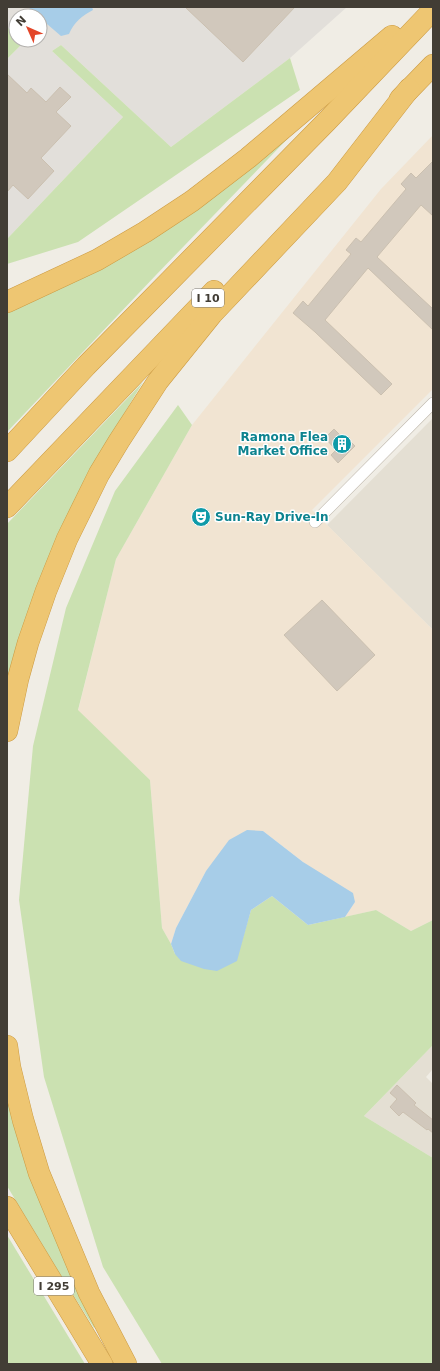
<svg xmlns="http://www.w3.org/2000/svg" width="440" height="1371" font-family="'DejaVu Sans',sans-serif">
  <rect width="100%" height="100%" fill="#f0ede5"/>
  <g fill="#e4dfd3">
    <polygon points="433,418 433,630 327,525"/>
    <polygon points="433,1045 433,1071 432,1070 426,1077 433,1084 433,1158 364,1116"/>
  </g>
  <polygon fill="#f1e4d2" points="433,135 433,389 312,510 433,630 433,920 411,931 376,910 345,917 355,902 263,831 206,871 176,928 171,944 162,928 150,780 78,711 116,559 192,425 381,189"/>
  <polygon fill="#e2dfda" points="7,7 347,7 290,58 171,147 61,45 52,51 123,117 7,239 7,59 24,42 22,40 40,40 40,16 16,16 16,35 7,27"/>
  <g fill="#cbe1b1">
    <polygon points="7,27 16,35 16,40 22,40 24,42 7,59"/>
    <polygon points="61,45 171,147 290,58 300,90 78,242 7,264 7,239 123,117 52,51"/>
    <polygon points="297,129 156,275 7,432 7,310"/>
    <polygon points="143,382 92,467 7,695 7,524"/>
    <polygon points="178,405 192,425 116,559 78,710 150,780 162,928 171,944 175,954 236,961 251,910 272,896 308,925 376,910 411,931 433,920 433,1045 364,1116 433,1158 433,1364 162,1364 103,1267 44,1077 19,900 33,746 66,608 115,491"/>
    <polygon points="7,1089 97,1325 94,1328 60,1274 7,1186"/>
    <polygon points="7,1235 85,1364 7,1364"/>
  </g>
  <g fill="#a7cde8">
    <path d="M 28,7 L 92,7 L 93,10 C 82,16 74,22 69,34 L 61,36 L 40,18 L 40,16 L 38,16 Z"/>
    <polygon points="247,830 263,831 303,862 353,893 355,902 345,917 308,925 272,896 251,910 237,961 217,971 204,969 181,961 175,954 171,944 176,928 206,871 229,840"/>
  </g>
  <g fill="#d1c8bc" stroke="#cbc0b0">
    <polygon points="185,7 295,7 243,62"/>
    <polygon points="7,74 27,93 31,88 46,102 60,87 71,97 56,112 71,126 41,158 54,171 28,199 13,185 7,192"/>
    <polygon points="433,161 433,216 421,205 377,257 433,309 433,330 368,268 325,320 392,384 381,395 315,332 293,313 303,301 308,306 351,254 346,250 356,238 361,242 406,189 401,184 411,173 416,178"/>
    <polygon points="334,429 346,441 348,439 355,446 338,463 331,455 336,450 325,438"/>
    <polygon points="322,600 375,655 337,691 284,635"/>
    <polygon points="397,1085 416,1103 414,1105 433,1120 433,1133 428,1129 427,1130 403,1112 399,1116 390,1107 397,1099 390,1093"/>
  </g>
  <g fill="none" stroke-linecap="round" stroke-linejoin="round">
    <defs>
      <polyline id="street" points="315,522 433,403"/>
      <g id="highway">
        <polyline points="400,99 433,65"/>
        <polyline points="7,302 97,260 145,232 192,201 248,158 392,36"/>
        <polyline points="7,451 86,366 327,121 433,10"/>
        <polyline points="7,507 214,291"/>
        <polyline points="7,731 18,679 28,643 46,591 67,539 99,474 119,441 158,381 212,314 337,182 409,89"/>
        <polyline points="7,1046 10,1067 23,1120 39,1173 89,1293 126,1364"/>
        <polyline points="7,1207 102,1364"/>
      </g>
    </defs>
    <use href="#street" stroke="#beb7ac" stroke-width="12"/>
    <use href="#highway" stroke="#cc9b43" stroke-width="22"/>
    <use href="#street" stroke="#fff" stroke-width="11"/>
    <use href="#highway" stroke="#eec672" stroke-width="21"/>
  </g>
  <defs>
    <symbol id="building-disc" viewBox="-11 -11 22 22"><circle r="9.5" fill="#0f9aa8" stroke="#fff"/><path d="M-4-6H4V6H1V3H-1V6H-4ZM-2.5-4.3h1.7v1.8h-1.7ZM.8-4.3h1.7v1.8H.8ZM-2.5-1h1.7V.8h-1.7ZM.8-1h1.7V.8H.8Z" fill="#fff"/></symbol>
    <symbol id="theatre-disc" viewBox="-11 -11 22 22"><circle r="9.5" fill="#0f9aa8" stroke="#fff"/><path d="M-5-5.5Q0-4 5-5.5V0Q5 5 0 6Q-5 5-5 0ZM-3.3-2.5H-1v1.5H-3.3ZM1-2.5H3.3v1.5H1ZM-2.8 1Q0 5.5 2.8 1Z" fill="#fff"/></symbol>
  </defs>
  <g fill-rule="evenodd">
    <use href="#building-disc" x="331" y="433" width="22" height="22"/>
    <use href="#theatre-disc" x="190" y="506" width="22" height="22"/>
  </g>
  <g text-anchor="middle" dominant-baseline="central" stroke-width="3" stroke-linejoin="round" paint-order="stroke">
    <g fill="#fff" stroke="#7b7772" stroke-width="1">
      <rect x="192" y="289" width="32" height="18" rx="3"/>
      <rect x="34" y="1277" width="40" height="18" rx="3"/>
    </g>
    <g font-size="11" font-weight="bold" fill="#423d35">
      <text x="208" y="298">I 10</text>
      <text x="54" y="1286">I 295</text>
    </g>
    <g font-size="12" font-weight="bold" fill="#0d838f" stroke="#fff" text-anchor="end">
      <text x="328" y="437">Ramona Flea<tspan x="328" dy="14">Market Office</tspan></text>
      <text x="215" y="517" text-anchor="start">Sun-Ray Drive-In</text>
    </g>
  </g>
  <rect width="440" height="1371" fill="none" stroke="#423d35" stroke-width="16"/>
  <g transform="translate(28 28) rotate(315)"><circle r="19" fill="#ffffff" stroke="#b3b1ae"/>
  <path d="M0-3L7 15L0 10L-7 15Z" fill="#e34629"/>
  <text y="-6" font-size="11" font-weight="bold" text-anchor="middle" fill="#423d35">N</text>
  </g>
</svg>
